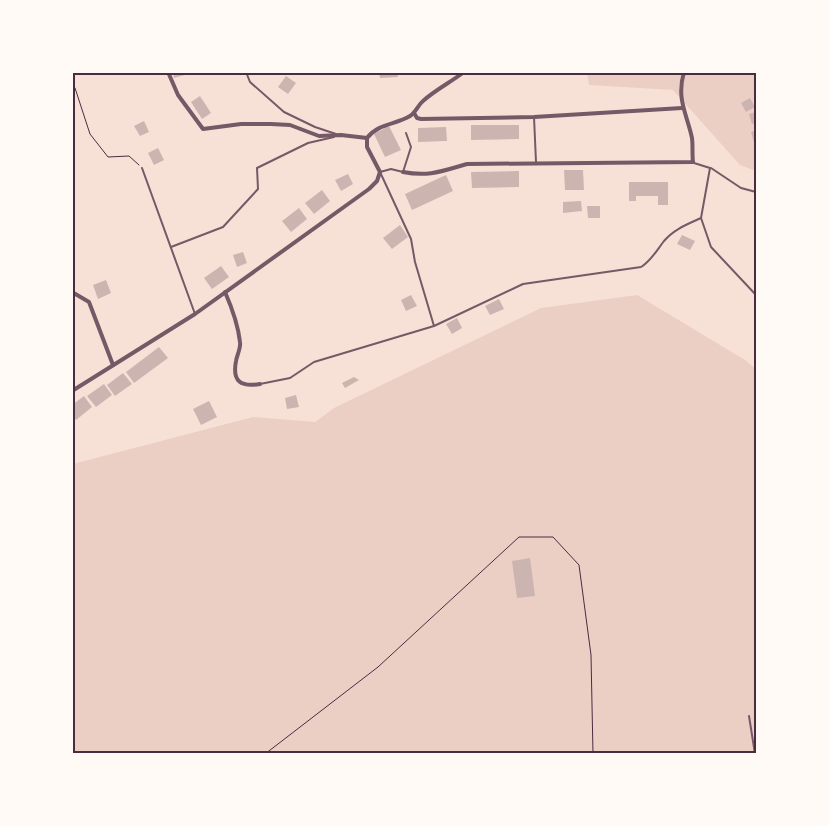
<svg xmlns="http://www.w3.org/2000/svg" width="829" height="826" font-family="Literata,serif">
  <rect width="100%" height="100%" fill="#f7e1d7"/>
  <g fill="#ebcfc5">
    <polygon points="587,73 756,73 756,171 740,165 673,90 589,85"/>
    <polygon points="637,295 745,360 756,369 756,753 73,754 73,464 253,417 315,422 334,408 541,308"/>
  </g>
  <g fill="#ccb4b1">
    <polygon points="173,72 187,72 188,74 174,78"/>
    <polygon points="379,72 397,72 398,77 380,78"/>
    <polygon points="286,76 296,83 288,94 278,87"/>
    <polygon points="200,96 211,113 202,119 191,102"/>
    <polygon points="750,98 755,107 746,112 741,103"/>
    <polygon points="756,112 756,123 752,124 749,114"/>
    <polygon points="144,121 149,132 140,136 134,126"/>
    <polygon points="471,125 519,125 519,139 471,140"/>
    <polygon points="389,126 401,150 385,157 374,134"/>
    <polygon points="446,127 447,141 418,142 418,128"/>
    <polygon points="756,130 756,146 755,146 751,132"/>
    <polygon points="158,148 164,160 154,165 148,153"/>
    <polygon points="564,170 583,170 584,190 565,190"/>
    <polygon points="519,171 519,187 472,188 471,172"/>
    <polygon points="348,174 353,184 341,191 335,180"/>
    <polygon points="446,175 453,191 412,210 405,194"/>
    <polygon points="629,182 668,182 668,205 658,205 658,196 636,196 636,201 629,201"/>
    <polygon points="322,190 330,201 314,214 305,203"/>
    <polygon points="581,201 582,211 563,213 563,202"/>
    <polygon points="587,206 600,206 600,218 588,218"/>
    <polygon points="299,208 307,219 291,232 282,221"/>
    <polygon points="400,225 408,237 392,249 383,238"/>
    <polygon points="682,235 695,241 690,250 677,244"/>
    <polygon points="243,252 247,263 237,267 233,255"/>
    <polygon points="221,266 229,277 212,289 204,278"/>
    <polygon points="106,280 111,293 98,299 93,285"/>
    <polygon points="411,295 417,306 406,311 401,300"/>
    <polygon points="499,299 504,309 490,315 485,306"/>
    <polygon points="457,318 462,328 452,334 446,324"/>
    <polygon points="159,347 168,358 134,383 126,372"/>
    <polygon points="123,373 132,384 115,396 107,385"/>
    <polygon points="354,377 359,380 345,388 342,383"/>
    <polygon points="104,384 112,395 96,407 87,396"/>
    <polygon points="296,395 299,407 287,409 285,398"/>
    <polygon points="84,396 92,407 76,420 72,416 72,405"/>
    <polygon points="209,401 217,417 201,425 193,409"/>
    <polygon points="530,558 535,596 517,598 512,561"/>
  </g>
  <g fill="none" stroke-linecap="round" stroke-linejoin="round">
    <g stroke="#4a2c40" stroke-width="1">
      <polyline points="75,88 90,134 108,157 129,156 139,165"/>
      <polyline points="265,754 378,667 519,537 553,537 579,565 591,655 593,754"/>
    </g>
    <g stroke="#755966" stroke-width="2">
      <polyline points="246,72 250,82 284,112 315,127 336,134"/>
      <polyline points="534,117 536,162"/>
      <polyline points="406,133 411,147 403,172 391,169 380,172 411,239 415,262 434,326"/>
      <polyline points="142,168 195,314"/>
      <polyline points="711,168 741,188 756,192"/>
      <polyline points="701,218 711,247 756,295"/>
      <polyline points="171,247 223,227 258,189 257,168 308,143 334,137"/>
      <path d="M 260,384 L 290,378 L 314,362 L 434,326 L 523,284 L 641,267 C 651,261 657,250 664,241 C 674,229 688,224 701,218 L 710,168 L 694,163"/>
      <polyline points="749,716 755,754"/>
    </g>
    <g stroke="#755966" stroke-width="4">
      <polyline points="168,72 178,95 203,129 241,124 271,124 290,125 319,136 341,135 367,138"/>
      <polyline points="414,113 417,118 421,119 534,117 682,108"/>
      <path d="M 403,172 C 429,177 442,171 467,164 L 693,162 C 692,154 693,146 692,138 C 687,114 676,99 684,72"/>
      <polyline points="72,292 89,302 113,365"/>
      <path d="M 225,292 C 232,308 238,324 240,342 C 241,348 237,355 236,361 C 232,382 241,387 260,384"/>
      <path d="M 72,391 L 195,314 L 369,189 L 377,181 L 380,172 L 367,147 L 367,138 C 379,123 395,125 410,116 C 416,112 418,105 423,101 C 435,90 451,82 464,72"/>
    </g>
  </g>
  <rect width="829" height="826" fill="none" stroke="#fffaf5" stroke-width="148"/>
  <rect x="74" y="74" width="681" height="678" fill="none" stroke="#4a2c40" stroke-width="2"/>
</svg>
